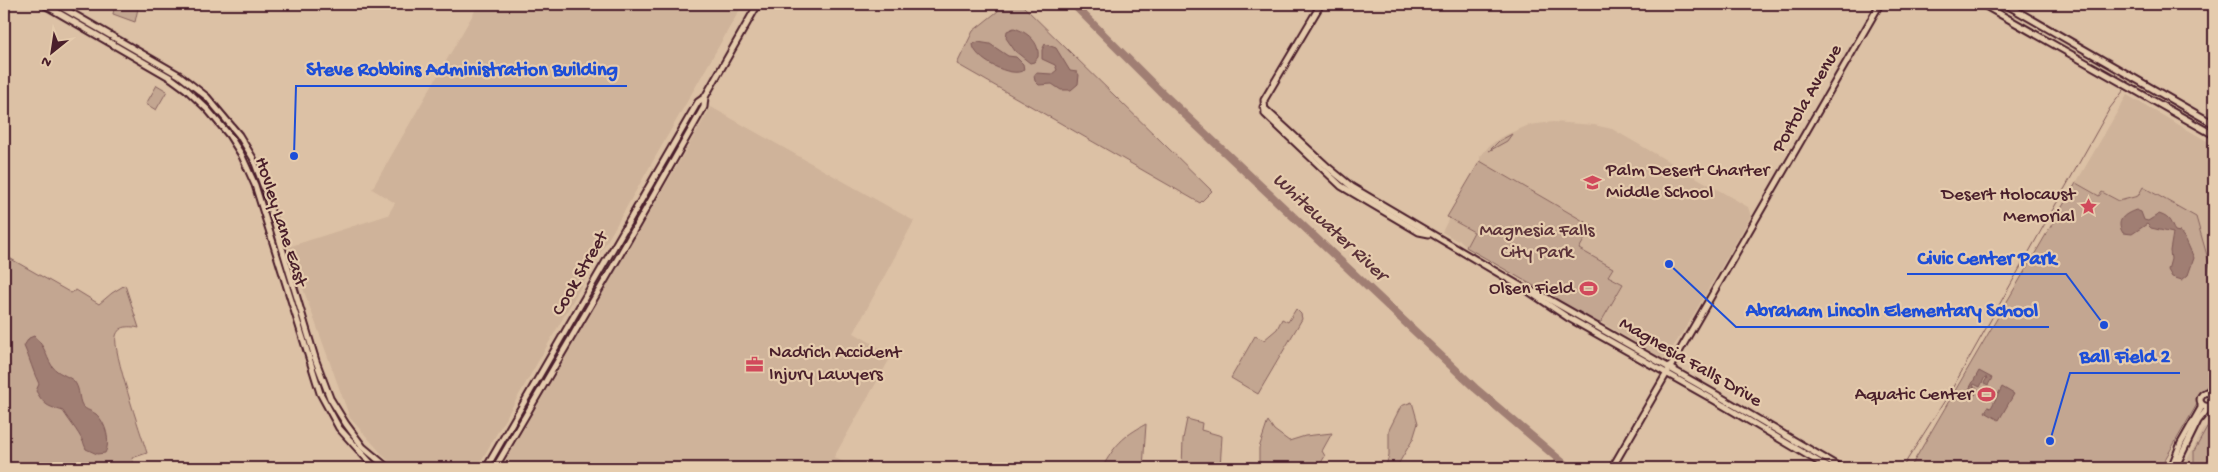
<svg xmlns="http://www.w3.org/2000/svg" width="2218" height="472" font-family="'Gochi Hand',sans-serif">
  <rect width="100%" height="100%" fill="#dcc1a5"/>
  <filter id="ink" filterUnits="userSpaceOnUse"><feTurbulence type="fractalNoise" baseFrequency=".02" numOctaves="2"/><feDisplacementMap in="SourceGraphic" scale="10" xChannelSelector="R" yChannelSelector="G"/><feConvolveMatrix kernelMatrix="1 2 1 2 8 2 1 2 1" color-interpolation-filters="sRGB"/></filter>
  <g filter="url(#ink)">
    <g fill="#cfb39a">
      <polygon points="479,4 743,4 477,468 397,468 390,463 350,418 288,247 388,215 395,203 372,189"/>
      <polygon points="2127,95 2214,145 2214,274 2143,187 2138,196 2119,201 2102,192 2099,196 2076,183"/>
      <polygon points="711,107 914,221 854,333 892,355 834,457 853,468 501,468"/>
      <polygon points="1553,122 1594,125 1612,129 1748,207 1751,216 1688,324 1667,356 1662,358 1601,322 1623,284 1608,276 1612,269 1579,249 1592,226 1480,161 1480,157 1489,146 1501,137 1529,125"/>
      <polygon points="1449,218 1474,232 1466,246 1459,239 1458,241 1442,232"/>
      <polygon points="2214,412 2214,468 2182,468"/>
    </g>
    <g fill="#c3a691" stroke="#86625e">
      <polygon points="115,4 139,4 135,22 113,14"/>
      <polygon points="1000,4 1021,4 1212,191 1200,203 957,64 973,31 998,11 996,7"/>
      <polygon points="157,85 167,91 156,110 146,104"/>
      <polygon points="1512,134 1507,141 1489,151 1499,141"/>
      <polygon points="1480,161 1592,226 1579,249 1613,268 1608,276 1623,284 1601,322 1598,323 1466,247 1474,232 1447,217"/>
      <polygon points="2076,183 2099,196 2102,192 2119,201 2138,196 2143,187 2196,217 2212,273 2214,274 2214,375 2160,468 1910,468"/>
      <path d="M 4,255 L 71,293 L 76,290 L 99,304 L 112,293 L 125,285 L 139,328 C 130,326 119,325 116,336 C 112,350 141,434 147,453 L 132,458 L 135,468 L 4,468 Z"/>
      <polygon points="1296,309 1301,314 1302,319 1258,394 1231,378 1255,336 1264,340 1277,329 1282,319 1288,322"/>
      <polygon points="1412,402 1418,423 1413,439 1396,468 1385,468 1389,456 1389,430 1401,406"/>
      <polygon points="1187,419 1202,423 1201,430 1222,436 1220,468 1182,468 1183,439"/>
      <polygon points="1268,421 1274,430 1289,441 1305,436 1332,433 1322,451 1325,456 1318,468 1259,468 1259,448"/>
      <polygon points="2211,421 2214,423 2214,468 2194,468 2194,451"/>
      <path d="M 1146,424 L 1143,468 L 1102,468 C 1115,445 1122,437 1146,424 Z"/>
    </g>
    <g fill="#a07e73" stroke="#7e5856">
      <path d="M 1014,28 C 1027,32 1040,42 1038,57 L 1034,62 L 1030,63 L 1015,51 L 1006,38 L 1007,31 Z"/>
      <path d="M 978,42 L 990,44 L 1008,56 L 1016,57 L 1023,64 L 1024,70 C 1012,79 973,59 973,44 Z"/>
      <polygon points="1045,44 1056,48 1070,71 1077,72 1079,75 1078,84 1071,90 1061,90 1052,84 1039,85 1035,81 1034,76 1036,73 1052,74 1057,70 1055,65 1042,59 1042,50"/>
      <path d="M 2136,210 L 2141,212 L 2144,220 L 2148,221 L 2159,214 C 2172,218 2170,224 2175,231 L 2180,232 L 2186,240 L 2194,258 L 2188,275 L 2182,280 L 2172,277 L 2168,270 L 2171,259 L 2170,251 L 2173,233 L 2151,228 L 2147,224 L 2132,234 L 2123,233 C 2115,221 2124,214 2136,210 Z"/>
      <path d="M 34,336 C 47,349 44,353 52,366 C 58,374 67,375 74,381 C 80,389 78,394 81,403 C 84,410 90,410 96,414 C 106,423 111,442 105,453 L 97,454 L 86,449 C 81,434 71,424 63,411 C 47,406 45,406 36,391 L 39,384 C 33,372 30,359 24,346 L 29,338 Z"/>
      <polygon points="1979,371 1992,378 1988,385 1984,383 1987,378 1985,377 1980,387 1974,384 1973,386 1978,389 1975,395 1968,391"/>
      <polygon points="2002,387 2014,394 1999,420 1985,412 1988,407 1991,408"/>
    </g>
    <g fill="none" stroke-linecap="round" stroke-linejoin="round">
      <polyline stroke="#7e5856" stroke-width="1" points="1902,468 1949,394 2110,108 2124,90"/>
      <polyline stroke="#a07e73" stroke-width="8" points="1073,4 1160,91 1475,388 1569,468"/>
      <defs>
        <g id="secondary">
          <polyline points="43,4 171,78 186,89 208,110 229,135 241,154 255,185 320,393 339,428 375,468"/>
          <polyline points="56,4 179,75 207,97 239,135 253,158 264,188 316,361 330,398 346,424 363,447 388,468"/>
          <polyline points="1321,4 1264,100 1265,114 1341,186 1419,232 1429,234"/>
          <polyline points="1982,4 2214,135"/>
          <polyline points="2005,4 2214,124"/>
          <polyline points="1263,107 1329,168 1352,187 1522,287 1567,317 1714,400 1829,468"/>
          <polyline points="1532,291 1545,297 1717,395 1841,468"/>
          <polyline points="2208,392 2214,384"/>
          <path d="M 2214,396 L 2206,392 C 2193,398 2204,413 2214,403"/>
          <polyline points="486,468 698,102 705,97"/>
          <polyline points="495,468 618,258 704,107 705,97 758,4"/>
          <polyline points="1612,468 1880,4"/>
          <polyline points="2171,468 2181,443 2201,408 2201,404"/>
          <polyline points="2175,468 2198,421 2209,407"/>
        </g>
      </defs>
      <use href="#secondary" stroke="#4a1f2b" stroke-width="9"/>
      <use href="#secondary" stroke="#e5cbad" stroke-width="5"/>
    </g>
  </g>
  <defs>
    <symbol id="school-bare" viewBox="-9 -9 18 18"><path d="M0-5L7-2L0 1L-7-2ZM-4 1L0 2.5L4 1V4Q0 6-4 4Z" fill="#d1495b" stroke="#e5cbad" stroke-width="2.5" paint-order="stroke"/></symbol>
    <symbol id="sight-bare" viewBox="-9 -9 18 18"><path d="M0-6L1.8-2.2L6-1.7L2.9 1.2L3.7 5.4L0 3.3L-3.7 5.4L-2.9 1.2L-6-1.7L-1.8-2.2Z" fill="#d1495b" stroke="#e5cbad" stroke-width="2.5" paint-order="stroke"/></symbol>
    <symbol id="stadium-bare" viewBox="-9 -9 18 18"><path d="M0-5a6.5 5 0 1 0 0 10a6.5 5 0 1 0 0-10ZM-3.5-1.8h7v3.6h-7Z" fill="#d1495b" stroke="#e5cbad" stroke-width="2.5" paint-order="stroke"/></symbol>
    <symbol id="office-bare" viewBox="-9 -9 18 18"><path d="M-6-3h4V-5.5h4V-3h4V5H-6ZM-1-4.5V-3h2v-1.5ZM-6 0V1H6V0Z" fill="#d1495b" stroke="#e5cbad" stroke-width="2.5" paint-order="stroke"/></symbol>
  </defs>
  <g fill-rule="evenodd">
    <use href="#school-bare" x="1580" y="170" width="25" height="25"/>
    <use href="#sight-bare" x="2076" y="194" width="25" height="25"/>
    <use href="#stadium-bare" x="1576" y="276" width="25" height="25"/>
    <use href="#office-bare" x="742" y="352" width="25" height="25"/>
    <use href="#stadium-bare" x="1974" y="382" width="25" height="25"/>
  </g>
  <g text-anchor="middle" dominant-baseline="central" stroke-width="4.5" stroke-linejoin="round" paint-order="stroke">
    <g font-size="19" fill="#4a1f2b" stroke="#e5cbad">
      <text transform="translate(1808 99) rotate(-60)">Portola Avenue</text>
      <text transform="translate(280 222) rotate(72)">Hovley Lane East</text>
      <text transform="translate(581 274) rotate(-60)">Cook Street</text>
      <text transform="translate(1690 363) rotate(30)">Magnesia Falls Drive</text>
    </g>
    <g font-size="19" fill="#4a1f2b" stroke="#e5cbad" text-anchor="end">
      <text x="1606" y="171" text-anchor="start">Palm Desert Charter<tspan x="1606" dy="22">Middle School</tspan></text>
      <text x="2075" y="195">Desert Holocaust<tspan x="2075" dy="22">Memorial</tspan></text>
      <text x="1574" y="289">Olsen Field</text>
      <text x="769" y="353" text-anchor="start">Nadrich Accident<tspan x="769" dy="22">Injury Lawyers</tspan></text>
      <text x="1973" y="395">Aquatic Center</text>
    </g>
    <g font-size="19" fill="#5c333a" stroke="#e5cbad">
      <text x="1537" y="231">Magnesia Falls<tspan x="1537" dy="22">City Park</tspan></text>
    </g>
    <g font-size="20" font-style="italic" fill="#5b3239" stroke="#e5cbad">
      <text transform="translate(1329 228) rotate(43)">Whitewater River</text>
    </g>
  </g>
  <path fill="none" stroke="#1d4ed8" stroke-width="2" d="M294 156L296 86H627M2104 325L2066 274H1907M1669 264L1736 327H2049M2050 441L2070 373H2180"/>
  <g fill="#1d4ed8" stroke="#e5cbad" stroke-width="2">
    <circle cx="294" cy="156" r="5"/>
    <circle cx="2104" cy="325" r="5"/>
    <circle cx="1669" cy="264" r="5"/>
    <circle cx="2050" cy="441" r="5"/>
  </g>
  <g font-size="20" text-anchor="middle" font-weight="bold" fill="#1d4ed8" stroke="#e5cbad" stroke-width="4.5" stroke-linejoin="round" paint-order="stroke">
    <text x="462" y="75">Steve Robbins Administration Building</text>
    <text x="1987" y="264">Civic Center Park</text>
    <text x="1892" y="316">Abraham Lincoln Elementary School</text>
    <text x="2125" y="362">Ball Field 2</text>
  </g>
  <rect width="2218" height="472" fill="none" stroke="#e5cbad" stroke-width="20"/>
  <rect x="10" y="10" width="2198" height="452" fill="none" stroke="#4a1f2b" stroke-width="2" filter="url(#ink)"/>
  <g transform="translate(52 52) rotate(210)" stroke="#e5cbad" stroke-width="4" paint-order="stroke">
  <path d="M0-4L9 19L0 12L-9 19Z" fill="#4a1f2b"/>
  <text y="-8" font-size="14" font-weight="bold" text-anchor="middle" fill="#4a1f2b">N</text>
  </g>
</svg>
